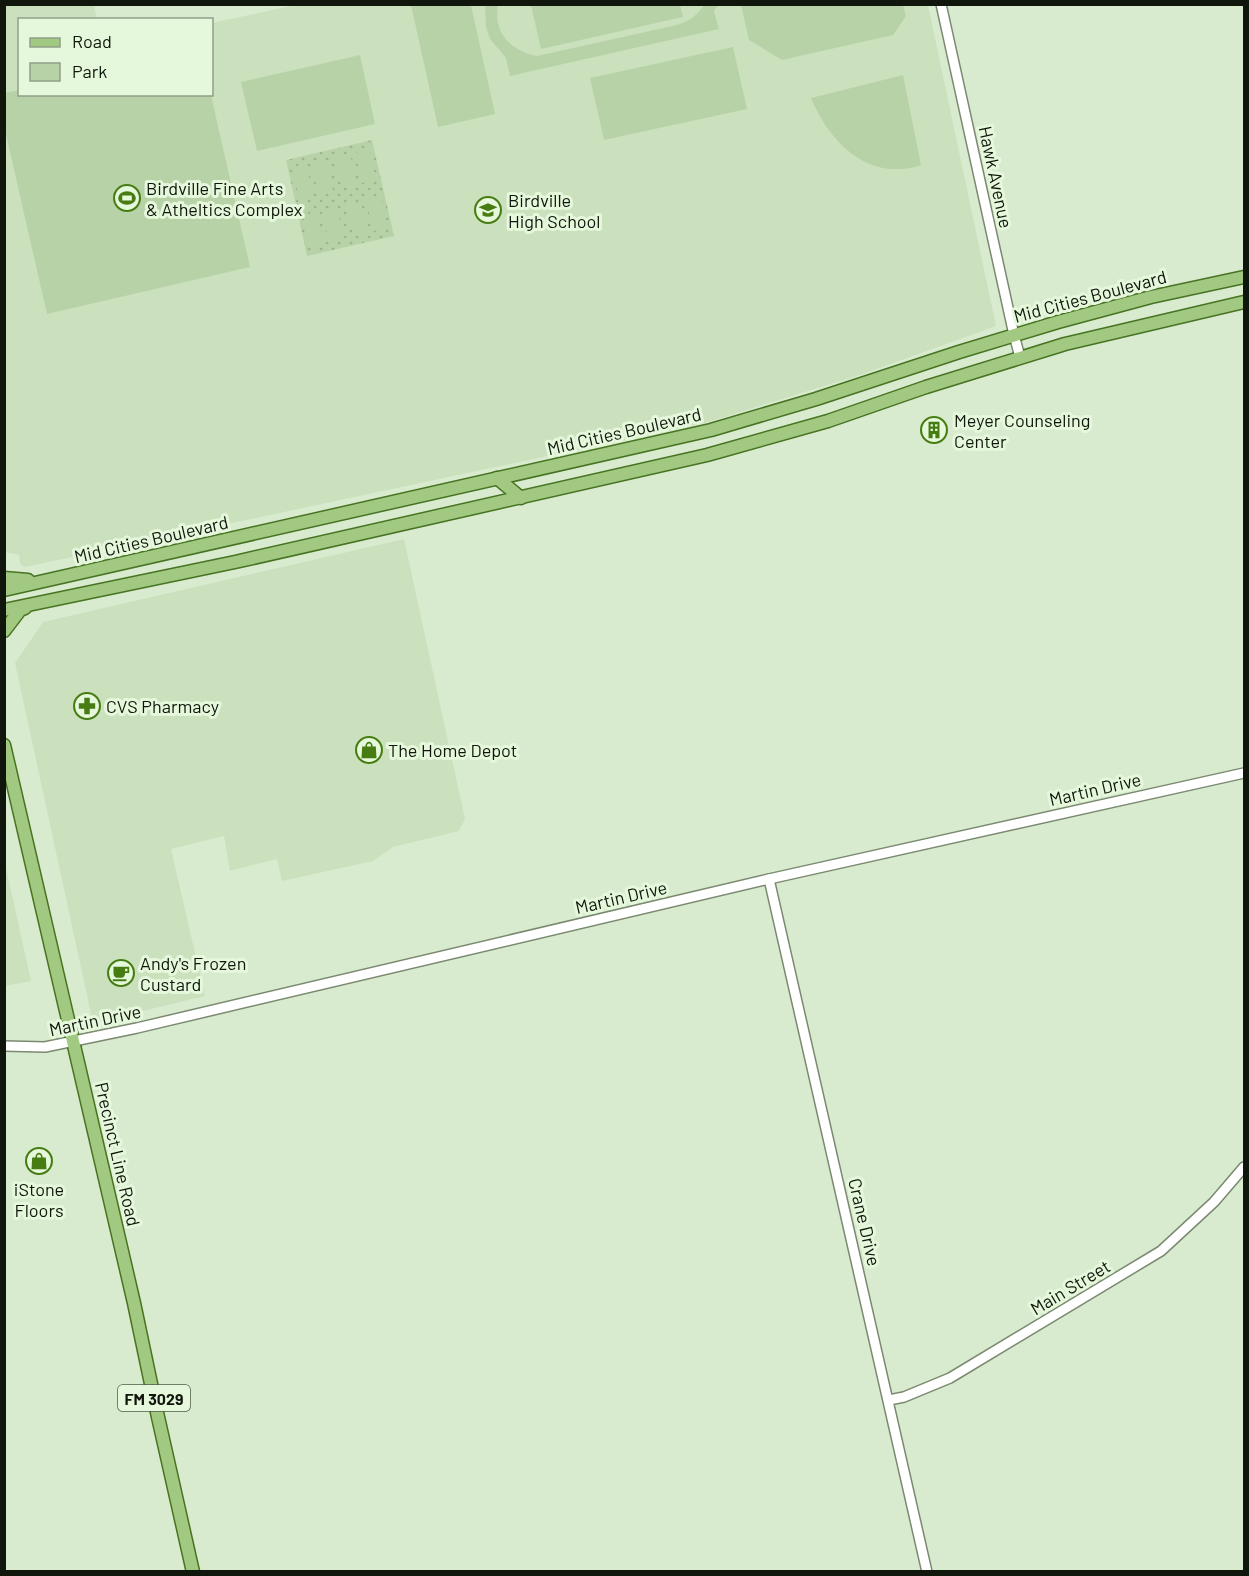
<svg xmlns="http://www.w3.org/2000/svg" width="1249" height="1576" font-family="Barlow,sans-serif">
  <defs>
    <pattern id="green-dots" width="8" height="8" patternUnits="userSpaceOnUse" patternTransform="scale(1.5)"><rect width="8" height="8" fill="#b8d2a8"/><path d="M2 2h.1M6 6h.1" fill="none" stroke="#9db48f" stroke-width="1.8" stroke-linecap="round"/></pattern>
  </defs>
  <rect width="100%" height="100%" fill="#d9ebcf"/>
  <g fill="#cbe1be">
    <polygon points="4,5 94,5 97,19 20,20 20,94 212,94 212,23 295,5 928,5 996,326 860,375 708,422 25,567 20,564 19,555 4,552"/>
    <polygon points="404,539 465,819 459,831 393,847 373,861 282,881 277,859 230,871 224,836 171,849 205,996 93,1023 15,663 43,622"/>
    <polygon points="4,859 31,981 5,986 4,986"/>
  </g>
  <polygon fill="url(#green-dots)" points="372,140 394,236 307,256 286,160"/>
  <g fill="#b8d2a8">
    <polygon points="411,5 471,5 495,114 438,127"/>
    <path d="M 485,5 L 498,5 C 493,32 510,51 537,56 L 677,25 C 689,21 697,16 704,5 L 718,5 L 714,11 L 719,29 L 510,76 L 506,58 L 490,39 L 486,27 Z"/>
    <polygon points="531,5 680,5 683,17 541,49"/>
    <polygon points="741,5 903,5 906,16 893,35 782,60 749,40"/>
    <polygon points="733,47 747,109 604,140 590,78"/>
    <polygon points="360,55 375,124 257,151 241,82"/>
    <path d="M 903,75 L 921,165 C 869,183 829,142 811,98 Z"/>
    <polygon points="19,90 20,94 211,95 250,267 47,314 5,130 5,93"/>
    <polygon points="369,149 376,180 362,183 355,153"/>
    <polygon points="350,154 357,185 342,188 335,157"/>
    <polygon points="326,160 333,190 318,193 311,163"/>
    <polygon points="306,164 313,195 299,198 292,167"/>
    <polygon points="381,197 388,228 373,231 366,201"/>
    <polygon points="361,202 368,233 353,236 347,205"/>
    <polygon points="337,208 343,238 329,242 322,211"/>
    <polygon points="317,212 324,243 310,246 303,215"/>
  </g>
  <g fill="none" stroke-linecap="round" stroke-linejoin="round">
    <defs>
      <g id="minor">
        <polyline points="941,4 1014,335 1020,357"/>
        <polyline points="769,879 927,1572"/>
        <polyline points="4,1046 45,1047 137,1028 769,879 1244,773"/>
        <polyline points="889,1400 904,1397 950,1378 1161,1251 1214,1202 1244,1167"/>
      </g>
      <g id="major">
        <polyline points="497,478 521,498"/>
        <polyline points="4,578 28,580"/>
        <polyline points="4,590 711,430 816,399 959,352 1058,322 1151,297 1244,277"/>
        <polyline points="4,610 235,562 707,455 828,421 926,387 1065,344 1244,302"/>
        <polyline points="4,631 20,610 25,608"/>
        <polyline points="4,745 134,1303 158,1417 193,1572"/>
      </g>
    </defs>
    <use href="#minor" stroke="#7a8970" stroke-width="12"/>
    <use href="#major" stroke="#477322" stroke-width="15"/>
    <use href="#minor" stroke="#fff" stroke-width="9"/>
    <use href="#major" stroke="#a2c982" stroke-width="12"/>
  </g>
  <defs>
    <symbol id="stadium-ring" viewBox="-11 -11 22 22"><circle r="9.5" fill="#e6f8dc" stroke="#467c11" stroke-width="1.5"/><path d="M0-5a6.5 5 0 1 0 0 10a6.5 5 0 1 0 0-10ZM-3.5-1.8h7v3.6h-7Z" fill="#467c11"/></symbol>
    <symbol id="school-ring" viewBox="-11 -11 22 22"><circle r="9.5" fill="#e6f8dc" stroke="#467c11" stroke-width="1.5"/><path d="M0-5L7-2L0 1L-7-2ZM-4 1L0 2.5L4 1V4Q0 6-4 4Z" fill="#467c11"/></symbol>
    <symbol id="building-ring" viewBox="-11 -11 22 22"><circle r="9.5" fill="#e6f8dc" stroke="#467c11" stroke-width="1.5"/><path d="M-4-6H4V6H1V3H-1V6H-4ZM-2.5-4.3h1.7v1.8h-1.7ZM.8-4.3h1.7v1.8H.8ZM-2.5-1h1.7V.8h-1.7ZM.8-1h1.7V.8H.8Z" fill="#467c11"/></symbol>
    <symbol id="pharmacy-ring" viewBox="-11 -11 22 22"><circle r="9.5" fill="#e6f8dc" stroke="#467c11" stroke-width="1.5"/><path d="M-2-6h4v4h4v4h-4v4h-4v-4h-4v-4h4Z" fill="#467c11"/></symbol>
    <symbol id="shop-ring" viewBox="-11 -11 22 22"><circle r="9.5" fill="#e6f8dc" stroke="#467c11" stroke-width="1.5"/><path d="M-5-2.5h2.3a2.7 3.5 0 0 1 5.4 0H5L5.5 6h-11ZM-1.5-2.5h3a1.5 2.3 0 0 0-3 0Z" fill="#467c11"/></symbol>
    <symbol id="cafe-ring" viewBox="-11 -11 22 22"><circle r="9.5" fill="#e6f8dc" stroke="#467c11" stroke-width="1.5"/><path d="M-5.5-4.5H6V0H3Q3 3.5 0 3.5H-2.5Q-5.5 3.5-5.5 0ZM3-3.2v2h1.7v-2ZM-6 4.5H4V6H-6Z" fill="#467c11"/></symbol>
  </defs>
  <g fill-rule="evenodd">
    <use href="#stadium-ring" x="112" y="183" width="30" height="30"/>
    <use href="#school-ring" x="473" y="195" width="30" height="30"/>
    <use href="#building-ring" x="919" y="415" width="30" height="30"/>
    <use href="#pharmacy-ring" x="72" y="691" width="30" height="30"/>
    <use href="#shop-ring" x="354" y="735" width="30" height="30"/>
    <use href="#cafe-ring" x="106" y="958" width="30" height="30"/>
    <use href="#shop-ring" x="24" y="1146" width="30" height="30"/>
  </g>
  <g text-anchor="middle" dominant-baseline="central" stroke-width="6" stroke-linejoin="round" paint-order="stroke">
    <rect fill="#e6f8dc" stroke="#505a4a" stroke-width="1.5" x="118" y="1385" width="72" height="26" rx="4.5"/>
    <g font-size="16" font-weight="bold" fill="#10160c">
      <text x="154" y="1398">FM 3029</text>
    </g>
    <g font-size="18" fill="#10160c" stroke="#e6f8dc">
      <text transform="translate(996 177) rotate(78)">Hawk Avenue</text>
      <text transform="translate(1090 296) rotate(-15)">Mid Cities Boulevard</text>
      <text transform="translate(624 431) rotate(-13)">Mid Cities Boulevard</text>
      <text transform="translate(151 539) rotate(-13)">Mid Cities Boulevard</text>
      <text transform="translate(1095 789) rotate(-13)">Martin Drive</text>
      <text transform="translate(621 897) rotate(-13)">Martin Drive</text>
      <text transform="translate(95 1020) rotate(-12)">Martin Drive</text>
      <text transform="translate(118 1154) rotate(77)">Precinct Line Road</text>
      <text transform="translate(865 1222) rotate(77)">Crane Drive</text>
      <text transform="translate(1070 1287) rotate(-31)">Main Street</text>
    </g>
    <g font-size="18" fill="#10160c" stroke="#e6f8dc" text-anchor="start">
      <text x="146" y="188">Birdville Fine Arts<tspan x="146" dy="21">&amp; Atheltics Complex</tspan></text>
      <text x="508" y="200">Birdville<tspan x="508" dy="21">High School</tspan></text>
      <text x="954" y="420">Meyer Counseling<tspan x="954" dy="21">Center</tspan></text>
      <text x="106" y="706">CVS Pharmacy</text>
      <text x="388" y="750">The Home Depot</text>
      <text x="140" y="963">Andy's Frozen<tspan x="140" dy="21">Custard</tspan></text>
      <text x="39" y="1189" text-anchor="middle">iStone<tspan x="39" dy="21">Floors</tspan></text>
    </g>
  </g>
  <rect width="1249" height="1576" fill="none" stroke="#10160c" stroke-width="12"/>
  <rect x="18" y="18" width="195" height="78" fill="#e6f8dc" stroke="#909e89" stroke-width="1.5"/>
  <rect x="30" y="38" width="30" height="9" fill="#a2c982" stroke="#909e89" stroke-width="1.5"/>
  <text x="72" y="48" font-size="18" fill="#10160c">Road</text>
  <rect x="30" y="63" width="30" height="18" fill="#b8d2a8" stroke="#909e89" stroke-width="1.5"/>
  <text x="72" y="78" font-size="18" fill="#10160c">Park</text>
</svg>
